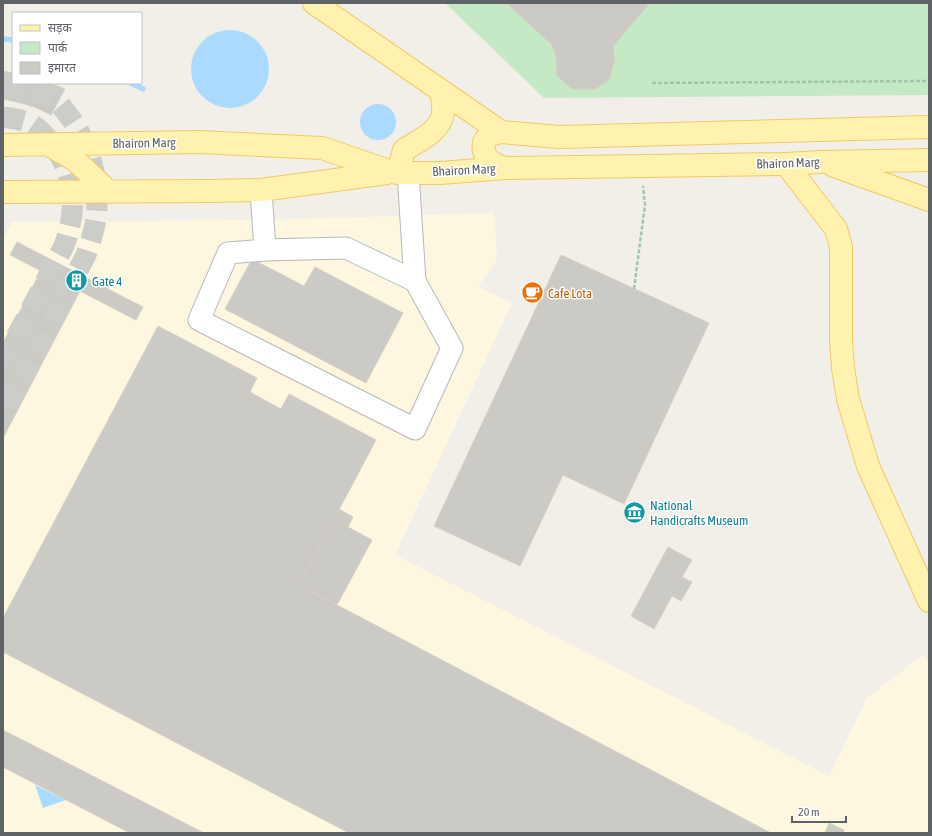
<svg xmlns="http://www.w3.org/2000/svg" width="932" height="836" font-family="'Asap Condensed','Noto Sans Devanagari',sans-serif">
  <rect width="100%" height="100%" fill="#f1efe8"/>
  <polygon fill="#fef7e0" points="494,213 497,259 478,287 512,303 395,555 829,776 867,698 923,655 929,663 929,833 3,833 3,240 12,222 263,220"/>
  <polygon fill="#c5e8c5" points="445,3 929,3 929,95 544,98"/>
  <g fill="#aadaff">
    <circle cx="230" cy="69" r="39"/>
    <circle cx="378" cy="122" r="18"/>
    <polygon points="35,785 66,800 43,808"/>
  </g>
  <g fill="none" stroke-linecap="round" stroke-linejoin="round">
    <g stroke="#aadaff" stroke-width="5.5">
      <polyline points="3,39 13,40"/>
      <polyline points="131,83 143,89"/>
    </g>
  </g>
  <g fill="#cccac5" stroke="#d6d1c6">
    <polygon points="506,3 650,3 613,46 615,59 609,80 595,89 572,89 557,76 556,57 552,45"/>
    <polygon points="3,71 13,73 13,83 49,83 65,89 51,115 37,108 21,103 3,99"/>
    <polygon points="17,242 143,307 136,320 10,255"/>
    <polygon points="561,255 709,323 624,504 563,475 520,566 434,526"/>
    <polygon points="252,259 304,286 315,267 403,313 366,383 225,309"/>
    <polygon points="41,271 80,291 3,438 3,343"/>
    <polygon points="158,326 257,378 250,392 281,409 289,394 376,440 299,585 771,833 349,833 3,652 3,618"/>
    <polygon points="339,509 353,517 348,527 372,540 337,605 299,585"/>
    <polygon points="668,547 692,560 682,577 692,582 681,601 672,596 654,629 631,616"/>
    <polygon points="3,730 204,833 130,833 3,767"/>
    <polygon points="829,823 844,830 843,833 825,833"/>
  </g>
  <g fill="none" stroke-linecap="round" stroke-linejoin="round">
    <g stroke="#ccccc8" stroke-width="21" stroke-dasharray="21 10" stroke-linecap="butt">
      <path d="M 3,87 C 17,88 29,91 42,95 C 46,96 51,97 54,99 C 60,103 67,114 72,120 C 92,149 100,184 96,219 C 94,231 90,243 86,255 L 3,415"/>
      <path d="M 3,117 C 10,118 24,120 30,123 C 37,127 44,134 49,140 C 71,165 78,201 68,233 C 67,238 65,243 63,248 L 3,362"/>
    </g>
    <defs>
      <g id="minor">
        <polyline points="261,190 265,250 346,248 415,281 408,173"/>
        <polyline points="265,250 228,253 199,320 415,429 452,348 415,281"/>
      </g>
      <g id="major">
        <polyline points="314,3 501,132 559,137 929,127"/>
        <path d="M 501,132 C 497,133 492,134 489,136 C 479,143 484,158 493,163 C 497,165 501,167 505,168"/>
        <polyline points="3,145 200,142 322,148 392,172 399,173 440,173 505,168 786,164 820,162 929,160"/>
        <polyline points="49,145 75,160 109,192"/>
        <polyline points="786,164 836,229 841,247 841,340 843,368 848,399 868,466 929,601"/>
        <polyline points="834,166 929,200"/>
        <path d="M 399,173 L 401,161 L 404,150 C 418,141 441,131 443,113 C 444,106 442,98 441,91"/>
        <polyline points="3,192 210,191 261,190 387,173"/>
      </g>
    </defs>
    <use href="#minor" stroke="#b5b8bc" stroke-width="23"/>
    <use href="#major" stroke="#f2c960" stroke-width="24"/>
    <g stroke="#9cc7a9" stroke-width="2.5" stroke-dasharray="4 2" stroke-linecap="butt">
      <polyline points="652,83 929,81"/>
      <polyline points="634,289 645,205 643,186"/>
    </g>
    <use href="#minor" stroke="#fff" stroke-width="21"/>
    <use href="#major" stroke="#fff2af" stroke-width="22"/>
  </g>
  <defs>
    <symbol id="building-disc" viewBox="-11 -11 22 22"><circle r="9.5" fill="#0f9aa8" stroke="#fff"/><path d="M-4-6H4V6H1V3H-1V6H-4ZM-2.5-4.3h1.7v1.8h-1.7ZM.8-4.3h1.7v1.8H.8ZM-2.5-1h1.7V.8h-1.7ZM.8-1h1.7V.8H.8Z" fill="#fff"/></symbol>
    <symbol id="cafe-disc" viewBox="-11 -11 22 22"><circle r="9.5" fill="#e8710a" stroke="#fff"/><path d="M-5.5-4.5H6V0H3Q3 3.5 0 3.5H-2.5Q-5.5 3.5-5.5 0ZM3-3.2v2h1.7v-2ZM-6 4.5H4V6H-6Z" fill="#fff"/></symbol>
    <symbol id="museum-disc" viewBox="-11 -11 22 22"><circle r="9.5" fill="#0f9aa8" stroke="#fff"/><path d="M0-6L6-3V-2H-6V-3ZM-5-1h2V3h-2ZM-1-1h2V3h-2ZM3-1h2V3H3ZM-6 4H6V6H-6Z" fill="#fff"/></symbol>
  </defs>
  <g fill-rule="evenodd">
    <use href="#building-disc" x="64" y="268" width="25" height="25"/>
    <use href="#cafe-disc" x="520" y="280" width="25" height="25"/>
    <use href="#museum-disc" x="622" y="500" width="25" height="25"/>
  </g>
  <g text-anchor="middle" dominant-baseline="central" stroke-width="3" stroke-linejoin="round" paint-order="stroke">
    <g font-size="13" fill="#5f6368" stroke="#fff">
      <text transform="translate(144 143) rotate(-1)">Bhairon Marg</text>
      <text transform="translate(788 163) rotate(-2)">Bhairon Marg</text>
      <text transform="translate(464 170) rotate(-3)">Bhairon Marg</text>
    </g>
    <g font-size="13" fill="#0d838f" stroke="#fff" text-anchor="start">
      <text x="92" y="281">Gate 4</text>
      <text x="650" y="505">National<tspan x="650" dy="15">Handicrafts Museum</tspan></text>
    </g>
    <g font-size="13" fill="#c56008" stroke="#fff" text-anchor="start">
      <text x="548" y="293">Cafe Lota</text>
    </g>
  </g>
  <rect width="932" height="836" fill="none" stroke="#5f6368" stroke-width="8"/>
  <rect x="12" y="12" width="130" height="72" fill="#ffffff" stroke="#bfc1c3"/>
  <rect x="20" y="25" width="20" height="6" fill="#fff2af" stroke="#bfc1c3"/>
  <text x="48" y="32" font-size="12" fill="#5f6368">सड़क</text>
  <rect x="20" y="42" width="20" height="12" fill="#c5e8c5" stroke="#bfc1c3"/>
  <text x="48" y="52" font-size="12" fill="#5f6368">पार्क</text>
  <rect x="20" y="62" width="20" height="12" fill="#cccac5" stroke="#bfc1c3"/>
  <text x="48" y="72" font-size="12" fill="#5f6368">इमारत</text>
  <path d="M792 816v6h54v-6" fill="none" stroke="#5f6368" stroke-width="2"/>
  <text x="798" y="816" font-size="12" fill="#5f6368" stroke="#ffffff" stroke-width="3" paint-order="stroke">20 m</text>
</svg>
